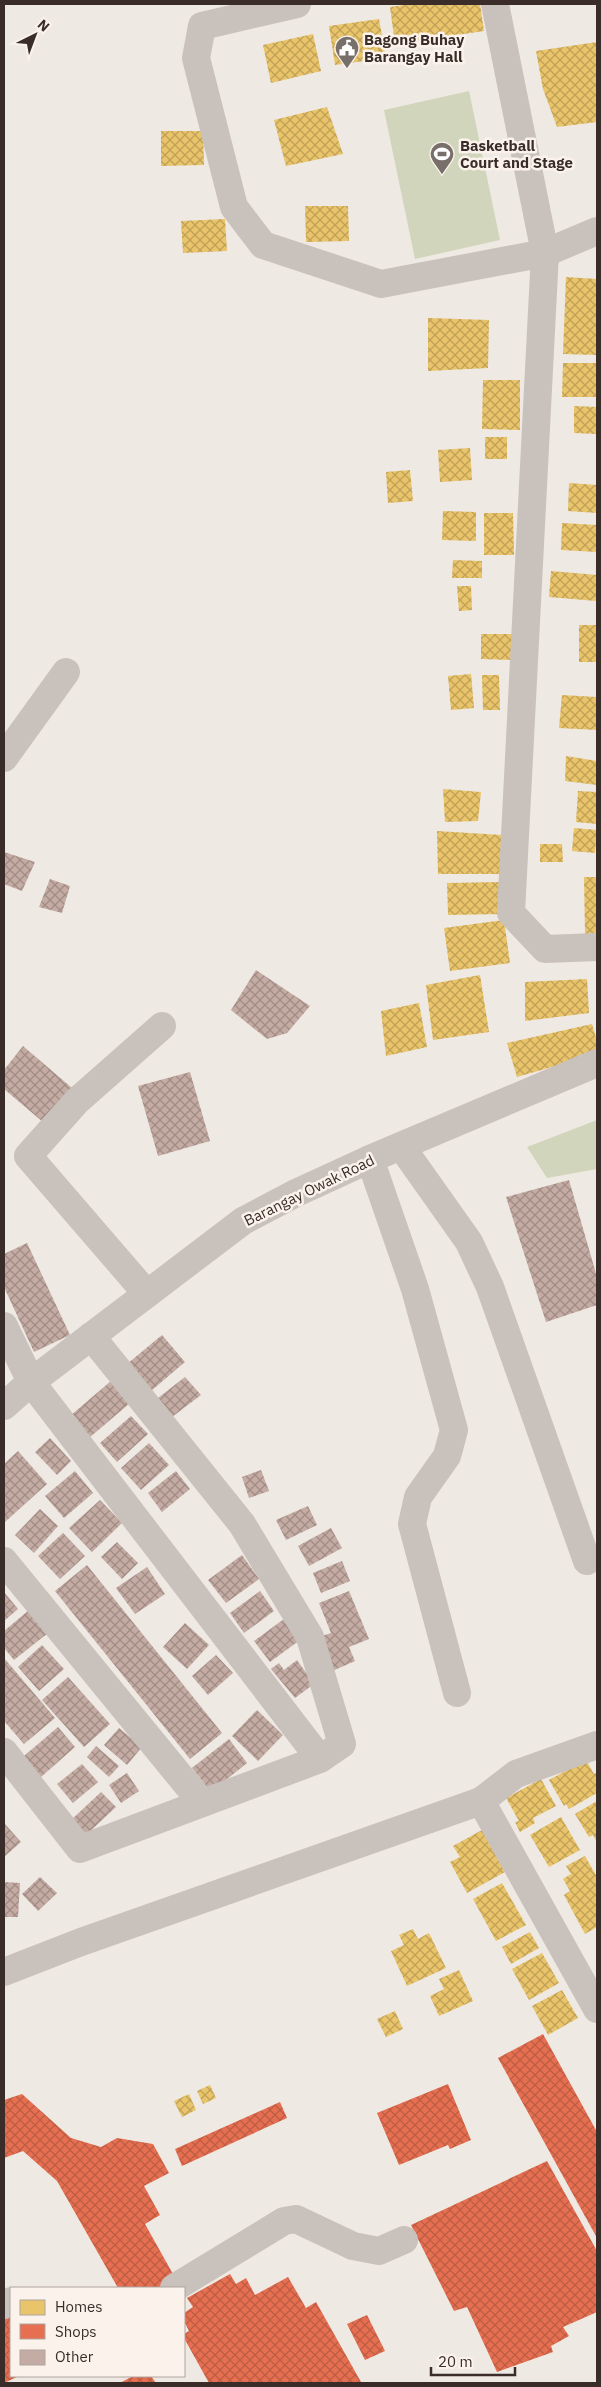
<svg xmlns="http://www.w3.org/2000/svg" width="601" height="2387" font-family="'IBM Plex Sans',sans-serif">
  <defs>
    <pattern id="homes-cross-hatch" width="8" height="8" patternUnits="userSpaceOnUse" patternTransform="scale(1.25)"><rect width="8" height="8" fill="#e9c46a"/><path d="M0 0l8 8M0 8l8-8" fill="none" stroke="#bea057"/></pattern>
    <pattern id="shops-cross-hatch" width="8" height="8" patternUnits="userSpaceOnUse" patternTransform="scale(1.25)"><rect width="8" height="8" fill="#e76f51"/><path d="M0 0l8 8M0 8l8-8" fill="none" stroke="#bc5c43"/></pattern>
    <pattern id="building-cross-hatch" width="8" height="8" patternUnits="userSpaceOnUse" patternTransform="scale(1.25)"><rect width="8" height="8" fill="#c4aba3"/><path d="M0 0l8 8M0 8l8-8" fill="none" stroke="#a08c85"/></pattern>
  </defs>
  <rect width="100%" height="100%" fill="#efe9e3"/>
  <g fill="#d1d5bc">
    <polygon points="469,91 500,240 415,259 384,110"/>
    <polygon points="597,1120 597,1169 547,1178 527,1147"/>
  </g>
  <g fill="url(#homes-cross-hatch)">
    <polygon points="412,4 480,4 484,31 395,44 390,7"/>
    <polygon points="379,19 386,58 335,65 329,26"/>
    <polygon points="313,34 321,71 271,83 263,45"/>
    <polygon points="597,42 597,122 557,127 543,89 536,51"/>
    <polygon points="327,107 343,154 286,166 274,120"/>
    <polygon points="161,131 203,131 204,165 161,166"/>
    <polygon points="305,206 348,206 349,241 306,242"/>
    <polygon points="225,219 227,251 183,253 181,221"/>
    <polygon points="566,277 597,279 597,355 563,354"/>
    <polygon points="428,318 489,320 488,368 428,371"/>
    <polygon points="563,363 597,363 597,397 562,397"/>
    <polygon points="483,380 520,380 520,430 482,429"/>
    <polygon points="574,406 597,407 597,434 574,433"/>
    <rect x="485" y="437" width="22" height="22"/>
    <polygon points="470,448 472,480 440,482 438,450"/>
    <polygon points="410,470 413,501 388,503 386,472"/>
    <polygon points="569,483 597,485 597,513 568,511"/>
    <polygon points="443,511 476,512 476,541 442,540"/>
    <polygon points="484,513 513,513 514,555 484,555"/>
    <polygon points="562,523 597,525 597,552 561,550"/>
    <polygon points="453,560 482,561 482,578 452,578"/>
    <polygon points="551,571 597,575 596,601 549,597"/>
    <polygon points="457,586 471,586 472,610 459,611"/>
    <rect x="579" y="625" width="18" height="37"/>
    <polygon points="481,634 512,634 512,660 481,659"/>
    <polygon points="471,674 474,708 451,710 448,676"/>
    <polygon points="482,675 499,675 500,710 483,710"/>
    <polygon points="562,695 597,697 597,730 559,728"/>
    <polygon points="566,756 597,761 597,785 565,781"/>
    <polygon points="443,789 481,792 478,821 445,822"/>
    <polygon points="578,791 597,792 597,824 576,822"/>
    <polygon points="574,828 597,830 595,853 572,851"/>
    <polygon points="437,831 502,835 502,874 438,874"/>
    <polygon points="540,844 562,844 563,862 540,862"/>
    <polygon points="584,877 597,877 597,933 585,934"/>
    <polygon points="501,882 502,914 448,915 447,883"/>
    <polygon points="504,920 510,963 450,971 444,928"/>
    <polygon points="480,975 489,1032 433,1040 426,985"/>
    <polygon points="587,979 589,1013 525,1021 525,982"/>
    <polygon points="419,1003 427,1047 386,1056 381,1011"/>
    <polygon points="592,1024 597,1041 597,1054 517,1077 507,1043"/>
    <polygon points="586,1760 594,1774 597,1772 597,1793 569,1809 566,1804 564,1806 549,1780"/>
    <polygon points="541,1779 556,1806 533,1818 535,1823 520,1832 515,1822 519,1821 506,1798"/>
    <polygon points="597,1801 597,1843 593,1835 589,1837 575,1814"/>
    <polygon points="561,1817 580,1850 549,1867 530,1835"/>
    <polygon points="482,1830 505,1872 467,1893 450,1862 460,1857 453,1846"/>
    <polygon points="585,1856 597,1877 597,1927 585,1934 564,1895 570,1891 563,1879 571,1874 566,1866"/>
    <polygon points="502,1883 526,1925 496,1941 473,1899"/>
    <polygon points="413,1929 418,1939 429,1933 446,1968 407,1986 391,1951 404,1945 399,1935"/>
    <polygon points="530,1932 539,1948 511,1964 502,1947"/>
    <polygon points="542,1953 559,1983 529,2000 512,1969"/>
    <polygon points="459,1970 473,2001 439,2016 430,1996 444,1989 439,1979"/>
    <polygon points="562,1990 578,2018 548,2035 532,2006"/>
    <polygon points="395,2011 403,2029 386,2037 377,2019"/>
    <polygon points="210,2085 216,2098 203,2104 197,2091"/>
    <polygon points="189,2094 196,2110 182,2117 174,2101"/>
  </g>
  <g fill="url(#shops-cross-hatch)">
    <polygon points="543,2034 597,2132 597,2238 498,2058"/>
    <polygon points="448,2084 471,2140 450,2149 448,2145 399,2165 377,2113"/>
    <polygon points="22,2094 71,2138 101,2147 117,2138 153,2144 169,2173 144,2186 160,2215 145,2224 178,2283 168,2288 118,2288 57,2181 23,2151 4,2158 4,2100"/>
    <polygon points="280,2102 287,2118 182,2166 175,2149"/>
    <polygon points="547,2161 597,2251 597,2312 563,2327 569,2336 551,2346 553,2352 497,2372 467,2307 454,2311 411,2225"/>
    <polygon points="230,2274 236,2284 246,2278 255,2295 288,2277 306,2308 316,2302 361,2382 209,2383 184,2338 184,2334 189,2331 184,2321 184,2313 193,2307 187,2298"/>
    <polygon points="11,2308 11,2376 19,2376 4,2383 4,2312"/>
    <polygon points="367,2315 385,2351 365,2360 347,2324"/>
    <polygon points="133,2376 151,2376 156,2383 120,2383"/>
  </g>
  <g fill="url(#building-cross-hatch)">
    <polygon points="4,852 35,862 22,891 4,884"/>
    <polygon points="50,879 70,886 62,913 39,907"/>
    <polygon points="256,970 310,1006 287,1033 267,1039 231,1010"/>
    <polygon points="23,1046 79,1094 50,1128 4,1089 4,1070"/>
    <polygon points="190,1072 210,1141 158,1156 138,1086"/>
    <polygon points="569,1180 597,1277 597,1305 546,1322 506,1197"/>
    <polygon points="27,1243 70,1335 34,1352 4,1287 4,1254"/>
    <polygon points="162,1335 185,1362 151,1391 127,1364"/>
    <polygon points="185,1377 201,1395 172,1417 158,1398"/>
    <polygon points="111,1381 130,1403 89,1438 70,1416"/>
    <polygon points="131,1416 148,1434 117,1462 100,1443"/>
    <polygon points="50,1438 71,1461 57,1475 35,1452"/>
    <polygon points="149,1443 169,1465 141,1490 121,1468"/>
    <polygon points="18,1451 47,1484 5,1522 4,1464"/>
    <polygon points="261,1470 269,1491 249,1498 242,1477"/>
    <polygon points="75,1471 93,1493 64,1518 45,1496"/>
    <polygon points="176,1471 190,1489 162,1512 148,1493"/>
    <polygon points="100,1500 122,1523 92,1552 69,1528"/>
    <polygon points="308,1506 317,1525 286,1540 276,1520"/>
    <polygon points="40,1509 58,1526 34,1553 15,1535"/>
    <polygon points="331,1528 342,1548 309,1566 298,1546"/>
    <polygon points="63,1533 85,1556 60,1579 38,1556"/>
    <polygon points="117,1542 138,1563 122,1579 101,1557"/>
    <polygon points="242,1555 259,1579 226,1603 208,1580"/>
    <polygon points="342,1561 350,1581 321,1593 313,1573"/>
    <polygon points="87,1565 222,1733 190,1759 55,1591"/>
    <polygon points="147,1567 165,1594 135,1614 116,1588"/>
    <polygon points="260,1591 274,1611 244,1633 230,1613"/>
    <polygon points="349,1591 369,1639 349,1647 355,1661 330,1672 316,1638 331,1633 319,1603"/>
    <polygon points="4,1592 18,1609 4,1621"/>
    <polygon points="29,1610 48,1633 14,1660 4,1648 4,1631"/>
    <polygon points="284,1619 300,1640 270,1662 254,1641"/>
    <polygon points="185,1623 209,1645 187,1669 163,1647"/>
    <polygon points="42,1645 64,1669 39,1691 18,1667"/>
    <polygon points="216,1655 233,1673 208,1695 192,1676"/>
    <polygon points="4,1658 55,1718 24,1744 4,1721"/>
    <polygon points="297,1660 314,1684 295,1698 271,1669 279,1663 284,1670"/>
    <polygon points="68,1677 110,1724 84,1747 42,1700"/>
    <polygon points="257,1710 283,1735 258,1761 232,1736"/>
    <polygon points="58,1727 75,1747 41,1777 24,1756"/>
    <polygon points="119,1728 142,1747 127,1765 104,1745"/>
    <polygon points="229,1739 247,1763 211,1792 192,1768"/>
    <polygon points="96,1746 119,1766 109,1777 87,1757"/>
    <polygon points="82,1764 98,1782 73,1803 57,1784"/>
    <polygon points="127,1773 139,1791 121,1803 109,1785"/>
    <polygon points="101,1792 116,1807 84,1837 69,1822"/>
    <polygon points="4,1823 21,1842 4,1857"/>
    <polygon points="40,1877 57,1893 38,1911 22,1894"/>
    <polygon points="4,1882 20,1883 18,1917 4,1917"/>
  </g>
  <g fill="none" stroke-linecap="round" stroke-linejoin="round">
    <g stroke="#c9c1bb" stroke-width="28">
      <polyline points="297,4 202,26 196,58 234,207 263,245 381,284 545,253 597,231"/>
      <polyline points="495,4 545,253 511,913 545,949 597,947"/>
      <polyline points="4,758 66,672"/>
      <polyline points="401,1146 469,1242 490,1287 587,1561"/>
      <polyline points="370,1159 415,1289 454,1430 447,1456 418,1497 412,1524 457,1693"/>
      <polyline points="147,1294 28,1156 77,1101 162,1026"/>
      <polyline points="4,1326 31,1382 320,1759"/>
      <polyline points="4,1406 31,1382 243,1221 296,1193 370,1159 597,1063"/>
      <polyline points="4,1561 202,1803"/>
      <polyline points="4,1752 80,1849 320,1759 342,1744 310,1637 242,1524 91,1336"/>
      <polyline points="481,1801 597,2009"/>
      <polyline points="4,1972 81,1942 481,1801 516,1774 597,1745"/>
      <polyline points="174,2288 284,2221 296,2219 353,2246 379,2251 404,2240"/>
      <polyline points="4,2305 11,2301"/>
    </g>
  </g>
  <defs>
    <symbol id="civic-pin" viewBox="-11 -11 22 30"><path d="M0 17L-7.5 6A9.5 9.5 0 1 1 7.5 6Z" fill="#796f6a" stroke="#fbf3eb"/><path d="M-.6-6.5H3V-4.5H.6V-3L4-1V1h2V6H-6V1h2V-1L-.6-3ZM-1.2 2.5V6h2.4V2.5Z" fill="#fff"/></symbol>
    <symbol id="stadium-pin" viewBox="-11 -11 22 30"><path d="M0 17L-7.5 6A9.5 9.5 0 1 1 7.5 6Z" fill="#796f6a" stroke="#fbf3eb"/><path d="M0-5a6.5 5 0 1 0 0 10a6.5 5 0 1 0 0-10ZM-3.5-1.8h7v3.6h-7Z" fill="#fff"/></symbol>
  </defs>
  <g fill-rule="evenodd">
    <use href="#civic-pin" x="333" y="34" width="28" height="38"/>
    <use href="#stadium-pin" x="428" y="140" width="28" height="38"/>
  </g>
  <g text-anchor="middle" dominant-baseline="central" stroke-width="5" stroke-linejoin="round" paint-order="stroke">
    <g font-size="15" font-weight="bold" fill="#3a2d29" stroke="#fbf3eb" text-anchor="start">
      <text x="364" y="39">Bagong Buhay<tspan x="364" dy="17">Barangay Hall</tspan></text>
      <text x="460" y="145">Basketball<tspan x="460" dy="17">Court and Stage</tspan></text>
    </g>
    <g font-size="15" fill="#3a2d29" stroke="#fbf3eb">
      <text transform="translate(309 1190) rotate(-26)">Barangay Owak Road</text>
    </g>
  </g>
  <rect width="601" height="2387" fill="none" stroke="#3a2d29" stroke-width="10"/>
  <rect x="10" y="2287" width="175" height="90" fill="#fbf3eb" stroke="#aea49d"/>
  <rect x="20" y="2300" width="25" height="15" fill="#e9c46a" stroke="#aea49d"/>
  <text x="55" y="2312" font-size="15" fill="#3a2d29">Homes</text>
  <rect x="20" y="2324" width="25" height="15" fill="#e76f51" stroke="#aea49d"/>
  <text x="55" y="2337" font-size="15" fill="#3a2d29">Shops</text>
  <rect x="20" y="2350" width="25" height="15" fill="#c4aba3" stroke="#aea49d"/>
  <text x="55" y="2362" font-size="15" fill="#3a2d29">Other</text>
  <g transform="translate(35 35) rotate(42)" stroke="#fbf3eb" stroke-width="4" paint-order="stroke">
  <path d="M0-4L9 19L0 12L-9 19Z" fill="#3a2d29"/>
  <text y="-8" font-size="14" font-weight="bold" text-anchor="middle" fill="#3a2d29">N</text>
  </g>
  <path d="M431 2367v8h84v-8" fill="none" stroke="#3a2d29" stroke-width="2.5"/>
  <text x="438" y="2367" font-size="15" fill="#3a2d29" stroke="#fbf3eb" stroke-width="4" paint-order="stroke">20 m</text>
</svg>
